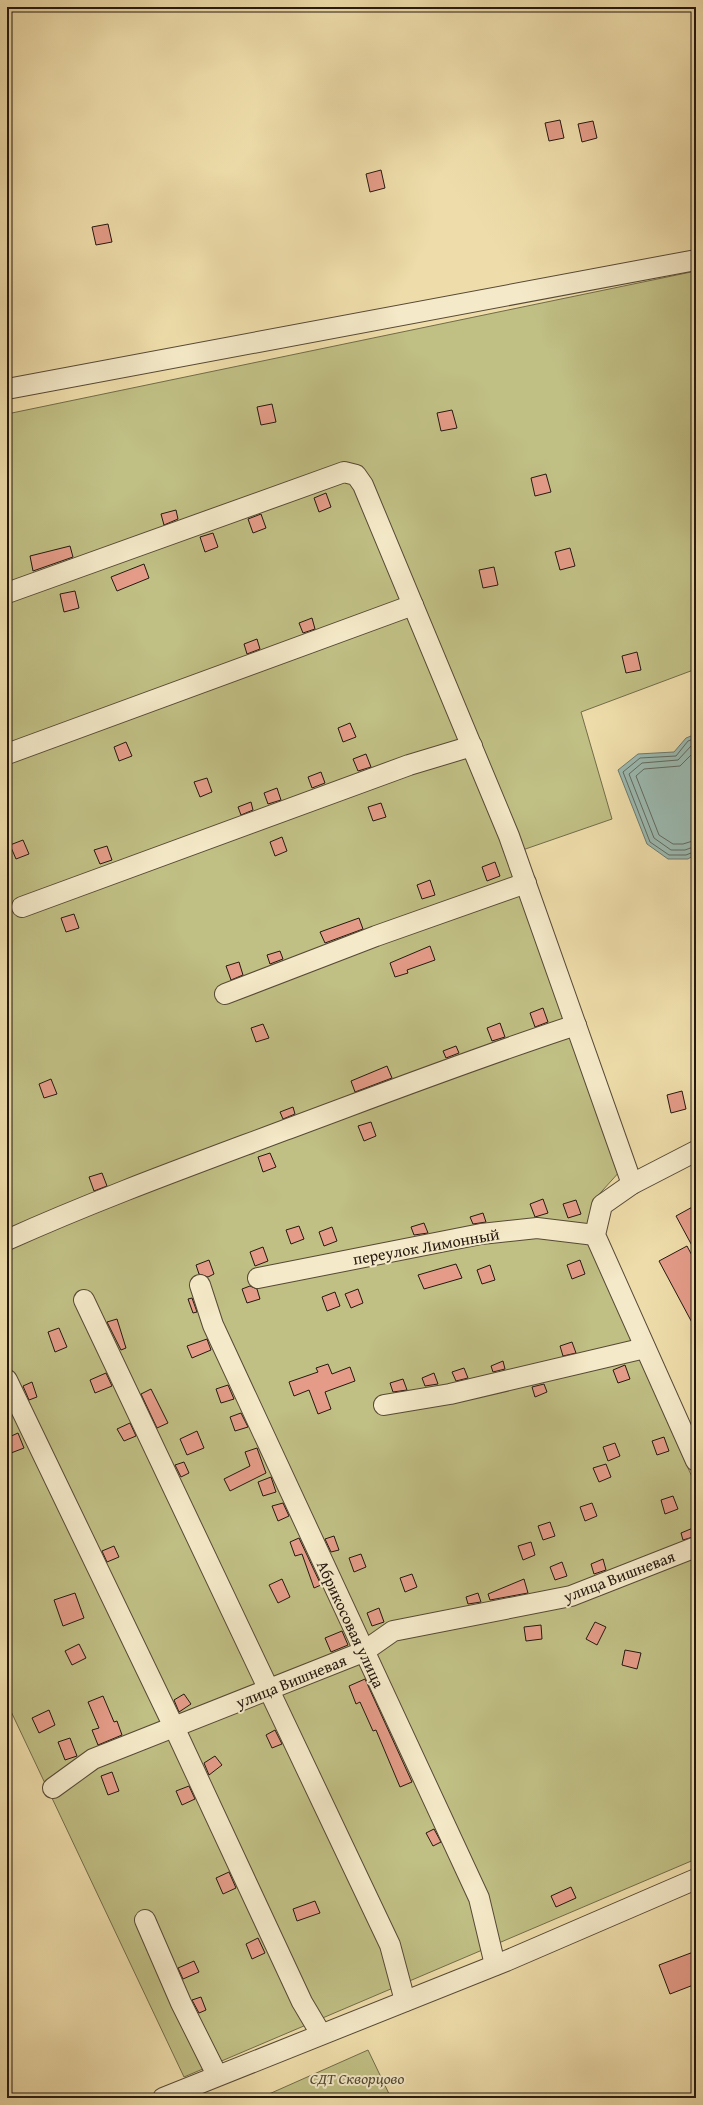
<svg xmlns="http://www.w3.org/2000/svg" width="703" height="2105" font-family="'Gentium Book Plus',serif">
  <rect width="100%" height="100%" fill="#eda"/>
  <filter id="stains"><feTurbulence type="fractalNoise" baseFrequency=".005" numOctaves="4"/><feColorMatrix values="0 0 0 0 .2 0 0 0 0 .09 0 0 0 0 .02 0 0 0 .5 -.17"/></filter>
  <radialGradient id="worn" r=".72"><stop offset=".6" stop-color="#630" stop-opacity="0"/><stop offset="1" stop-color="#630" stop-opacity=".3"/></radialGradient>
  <g fill="#c0bf84" stroke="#726c4a">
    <polygon points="696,271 696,669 581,712 612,819 511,854 621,1170 593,1201 587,1239 696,1486 696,1859 184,2077 7,1703 7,414"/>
    <polygon points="368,2050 391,2098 260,2098"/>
  </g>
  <polygon fill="#9bbab1" stroke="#6c7971" points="696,734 696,854 688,859 668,859 647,844 618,770 638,754 674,752 686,738"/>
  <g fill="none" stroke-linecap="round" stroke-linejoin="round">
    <g stroke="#606960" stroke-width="1">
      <polyline points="696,738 688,741 676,756 640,758 623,772 650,842 669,855 686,855 696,851"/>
      <polyline points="696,744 691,746 678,760 642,763 629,774 654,838 671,850 685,850 696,846"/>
      <polyline points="696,750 680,766 644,769 636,776 659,835 673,844 683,844 696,840"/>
    </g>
  </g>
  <g fill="#e49c88" stroke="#251810">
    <polygon points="560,120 564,138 549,141 545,123"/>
    <polygon points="593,121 597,138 582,142 578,124"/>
    <polygon points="381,170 385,188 370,192 366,174"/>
    <polygon points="108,224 112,242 96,245 92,227"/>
    <polygon points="272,404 276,422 261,425 257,407"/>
    <polygon points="452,410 457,428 441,431 437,413"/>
    <polygon points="546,474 551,492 535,496 531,478"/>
    <polygon points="326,493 331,507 319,512 314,498"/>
    <polygon points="176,510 178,519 164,525 161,514"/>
    <polygon points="261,514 266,528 253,533 248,519"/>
    <polygon points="213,533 218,547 205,552 200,537"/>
    <polygon points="70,546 73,557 33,571 30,556"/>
    <polygon points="570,548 575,566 560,570 555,552"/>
    <polygon points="144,564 149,578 117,591 111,577"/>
    <polygon points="494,567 498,585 483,588 479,570"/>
    <polygon points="75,591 79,608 64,612 60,594"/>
    <polygon points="312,618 315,629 303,633 299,623"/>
    <polygon points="257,639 260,649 247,654 244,644"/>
    <polygon points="637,652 641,670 626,673 622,656"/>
    <polygon points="350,723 356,737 343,742 338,728"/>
    <polygon points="126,742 132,756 119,761 114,747"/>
    <polygon points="366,754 371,767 358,771 353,759"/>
    <polygon points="321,772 325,783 312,788 308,777"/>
    <polygon points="207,778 212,792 200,797 194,782"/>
    <polygon points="277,788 281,800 268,804 264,793"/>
    <polygon points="251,802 253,810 241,815 238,807"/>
    <polygon points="381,803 386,817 373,821 368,807"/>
    <polygon points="282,837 287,851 275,856 270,842"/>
    <polygon points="23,840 29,854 16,859 10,845"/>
    <polygon points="107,846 112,860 100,864 94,850"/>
    <polygon points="495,862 500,876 487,881 482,867"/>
    <polygon points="430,880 435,895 422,899 417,885"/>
    <polygon points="74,914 79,928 66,932 61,918"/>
    <polygon points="359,918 363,929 325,943 320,932"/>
    <polygon points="430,946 435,960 407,970 408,973 395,977 390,963"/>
    <polygon points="280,951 283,959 270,964 267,955"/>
    <polygon points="239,962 243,975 231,980 226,966"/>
    <polygon points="543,1008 548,1022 535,1027 530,1013"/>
    <polygon points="500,1023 505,1037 492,1041 487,1028"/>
    <polygon points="263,1024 269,1038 256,1042 251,1028"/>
    <polygon points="456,1046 459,1053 446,1058 443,1051"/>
    <polygon points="387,1066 392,1078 355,1092 351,1081"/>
    <polygon points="51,1079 57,1094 44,1098 39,1084"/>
    <polygon points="682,1091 686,1109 671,1113 667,1095"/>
    <polygon points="293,1107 295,1114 283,1119 280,1112"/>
    <polygon points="371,1122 376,1136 364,1141 358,1126"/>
    <polygon points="270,1153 276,1167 263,1172 258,1157"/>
    <polygon points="102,1173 107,1186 94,1191 89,1177"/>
    <polygon points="543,1199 548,1213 535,1217 530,1204"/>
    <polygon points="576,1200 581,1214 568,1218 563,1204"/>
    <polygon points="696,1205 696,1253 676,1216"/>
    <polygon points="483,1213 486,1222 473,1224 470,1217"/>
    <polygon points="424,1223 428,1233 414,1235 411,1227"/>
    <polygon points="299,1226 304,1239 291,1244 286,1230"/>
    <polygon points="332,1227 337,1241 324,1246 319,1232"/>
    <polygon points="687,1246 696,1263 696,1330 659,1261"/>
    <polygon points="263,1247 268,1261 255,1266 250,1252"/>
    <polygon points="209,1260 214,1274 208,1277 199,1274 196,1265"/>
    <polygon points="580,1260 585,1274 572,1279 567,1265"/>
    <polygon points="456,1264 462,1278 424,1289 418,1275"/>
    <polygon points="490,1265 495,1280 482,1284 477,1270"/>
    <polygon points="250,1286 257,1289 260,1299 247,1303 242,1289"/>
    <polygon points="358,1289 363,1303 351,1308 345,1294"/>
    <polygon points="335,1292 340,1306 327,1311 322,1297"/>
    <polygon points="192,1298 197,1312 193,1313 188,1299"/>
    <polygon points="117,1319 126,1348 121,1350 107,1322"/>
    <polygon points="59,1328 67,1347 55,1352 48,1332"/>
    <polygon points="207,1339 211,1350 192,1358 187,1346"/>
    <polygon points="572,1342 576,1353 563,1356 560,1346"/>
    <polygon points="503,1361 505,1369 493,1372 491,1366"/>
    <polygon points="328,1364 332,1374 350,1367 355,1381 325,1392 331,1409 318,1414 309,1390 294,1396 289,1382 318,1372 316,1368"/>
    <polygon points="625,1365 630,1379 618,1383 613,1370"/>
    <polygon points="464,1368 468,1378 456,1381 452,1372"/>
    <polygon points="106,1373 112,1386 95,1393 90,1380"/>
    <polygon points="434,1373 438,1384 425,1386 422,1378"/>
    <polygon points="403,1379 407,1390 393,1392 390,1383"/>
    <polygon points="32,1382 37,1397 29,1400 23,1386"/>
    <polygon points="544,1384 547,1392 535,1397 532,1387"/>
    <polygon points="228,1385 234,1399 221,1403 216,1389"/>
    <polygon points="151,1389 168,1423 157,1428 141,1394"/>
    <polygon points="241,1413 248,1427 235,1431 230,1417"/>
    <polygon points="130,1423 136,1436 124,1441 117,1429"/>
    <polygon points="197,1431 204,1448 187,1455 180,1439"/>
    <polygon points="18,1433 24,1448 11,1453 7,1438"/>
    <polygon points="664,1437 669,1451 657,1455 652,1441"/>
    <polygon points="615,1443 620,1456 608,1461 603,1447"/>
    <polygon points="257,1448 266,1473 230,1491 224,1479 250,1466 245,1452"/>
    <polygon points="184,1462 189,1473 181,1477 175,1465"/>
    <polygon points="606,1464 611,1477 599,1482 593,1468"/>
    <polygon points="271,1477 276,1492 263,1496 258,1482"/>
    <polygon points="673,1496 678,1509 665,1514 661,1500"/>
    <polygon points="283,1503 289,1516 278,1521 272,1506"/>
    <polygon points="592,1503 597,1516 585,1521 580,1507"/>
    <polygon points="550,1522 555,1536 543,1540 538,1526"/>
    <polygon points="693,1528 696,1536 683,1540 681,1533"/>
    <polygon points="334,1536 339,1550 331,1552 325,1539"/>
    <polygon points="299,1538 321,1585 314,1588 302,1554 295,1556 290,1542"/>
    <polygon points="531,1542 535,1555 523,1560 518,1546"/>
    <polygon points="114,1546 119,1557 107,1562 102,1551"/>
    <polygon points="361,1554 366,1567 354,1572 349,1558"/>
    <polygon points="603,1559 606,1570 594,1574 591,1564"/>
    <polygon points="562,1562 567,1576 555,1580 550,1567"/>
    <polygon points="412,1574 417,1587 405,1592 400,1578"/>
    <polygon points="282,1579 290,1597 278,1603 269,1585"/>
    <polygon points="524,1579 528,1593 490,1600 488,1594"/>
    <polygon points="75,1593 84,1618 63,1626 54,1600"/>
    <polygon points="478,1593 481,1602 468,1604 466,1597"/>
    <polygon points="379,1608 384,1622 372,1626 367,1613"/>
    <polygon points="595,1622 606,1627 597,1645 586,1639"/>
    <polygon points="541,1625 542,1639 526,1641 524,1627"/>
    <polygon points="342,1631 348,1645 331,1652 325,1638"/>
    <polygon points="79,1644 86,1658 72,1665 65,1651"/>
    <polygon points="625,1650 641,1653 637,1669 622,1665"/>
    <polygon points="365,1679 412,1782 400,1787 376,1730 373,1731 360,1702 356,1704 349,1686"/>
    <polygon points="184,1694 191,1704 179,1712 174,1700"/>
    <polygon points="103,1696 114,1722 117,1721 122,1735 98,1745 92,1730 99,1728 88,1702"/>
    <polygon points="49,1710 55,1725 39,1733 32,1718"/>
    <polygon points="275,1730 282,1744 272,1748 266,1735"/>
    <polygon points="70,1738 77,1756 65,1760 58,1742"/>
    <polygon points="215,1756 222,1765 209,1775 204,1763"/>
    <polygon points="112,1772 119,1791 108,1795 101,1776"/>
    <polygon points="189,1786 195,1799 182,1805 176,1791"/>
    <polygon points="434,1829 441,1842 433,1846 426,1833"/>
    <polygon points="229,1872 236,1888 223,1894 216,1878"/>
    <polygon points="571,1887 576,1898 556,1907 551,1896"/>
    <polygon points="315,1901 320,1913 297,1921 293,1909"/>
    <polygon points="258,1938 265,1953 252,1959 246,1944"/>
    <polygon points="696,1951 696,1984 670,1994 659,1965"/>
    <polygon points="194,1961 199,1972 183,1979 178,1968"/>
    <polygon points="201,1997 206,2010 199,2013 192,2000"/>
  </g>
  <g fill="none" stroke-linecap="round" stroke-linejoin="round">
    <defs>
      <g id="minor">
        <polyline points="7,389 696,260"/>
        <polyline points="7,593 344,472 356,475 363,485 509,836 632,1184"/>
        <polyline points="7,754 413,605"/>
        <polyline points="22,907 409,765 472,746"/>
        <polyline points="225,994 376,936 526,883"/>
        <polyline points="696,1151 632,1184 602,1205 595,1235 696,1461"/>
        <path d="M 7,1240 C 98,1199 192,1165 285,1130 C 382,1094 478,1057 576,1025"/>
        <polyline points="258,1278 481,1234 537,1228 595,1235"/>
        <polyline points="200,1285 213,1325 479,1898 495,1965"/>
        <polyline points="84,1300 390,1945 405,2001"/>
        <polyline points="7,1380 174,1727 302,2002 321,2034"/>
        <polyline points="384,1405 450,1394 645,1348"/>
        <polyline points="53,1788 93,1759 363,1652 393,1631 571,1596 696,1547"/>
        <polyline points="145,1920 181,2003 217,2075"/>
        <polyline points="163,2098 506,1961 696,1879"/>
      </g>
    </defs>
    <use href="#minor" stroke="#574936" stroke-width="22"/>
    <use href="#minor" stroke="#f4e9c8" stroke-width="20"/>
  </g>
  <g text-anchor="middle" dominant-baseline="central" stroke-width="4" stroke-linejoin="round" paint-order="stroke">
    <g font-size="16" fill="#251810" stroke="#f4e9c8">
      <text transform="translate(426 1246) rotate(-10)">переулок Лимонный</text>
      <text transform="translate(619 1576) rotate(-21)">улица Вишневая</text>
      <text transform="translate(351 1624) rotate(65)">Абрикосовая улица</text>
      <text transform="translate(291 1681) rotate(-22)">улица Вишневая</text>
    </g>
    <g font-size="16" font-style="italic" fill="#544a33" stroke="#f4e9c8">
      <text x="357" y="2078">СДТ Скворцово</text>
    </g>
  </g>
  <rect width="703" height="2105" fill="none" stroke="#eda" stroke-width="24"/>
  <rect x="8" y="8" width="687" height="2089" fill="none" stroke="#251810" stroke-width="2"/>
  <rect x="12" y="12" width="679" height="2081" fill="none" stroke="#251810"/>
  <rect width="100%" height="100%" filter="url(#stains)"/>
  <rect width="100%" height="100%" fill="url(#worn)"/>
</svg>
